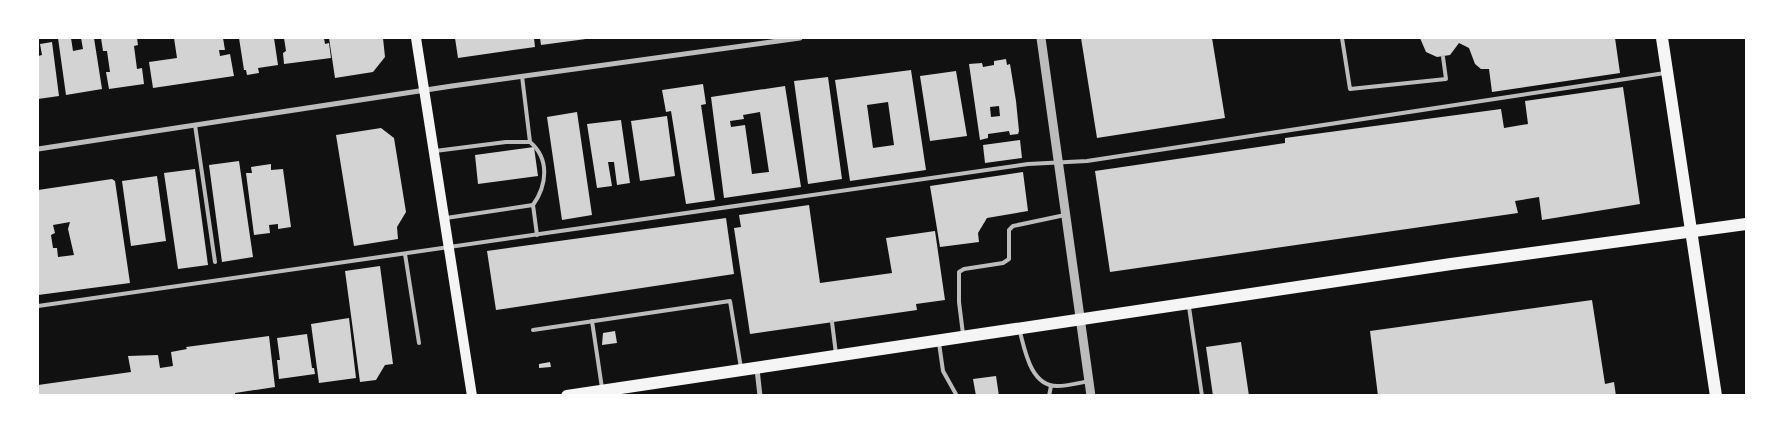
<svg xmlns="http://www.w3.org/2000/svg" width="1784" height="433" font-family="Quicksand,sans-serif">
  <rect width="100%" height="100%" fill="#111"/>
  <g fill="#d3d3d3" fill-rule="evenodd">
    <polygon points="58,38 71,38 73,51 83,49 81,38 94,38 102,89 66,95"/>
    <polygon points="101,38 137,38 138,45 134,46 137,69 142,68 144,84 109,89 106,72 110,72 107,51 103,51"/>
    <polygon points="174,38 223,38 225,50 219,50 220,56 230,54 234,76 153,88 149,62 177,58"/>
    <polygon points="239,38 274,38 278,65 258,68 259,73 247,75 246,70 244,70"/>
    <polygon points="284,38 324,38 325,44 329,43 331,58 284,64 283,53 286,51"/>
    <polygon points="329,38 383,38 385,57 373,72 335,78"/>
    <polygon points="455,38 534,38 535,47 458,58"/>
    <polygon points="540,38 586,38 586,39 541,45"/>
    <polygon points="1081,38 1212,38 1225,118 1097,138"/>
    <polygon points="1420,38 1615,38 1620,73 1492,92 1489,69 1481,69 1475,64 1469,48 1459,43 1450,55 1437,57 1426,52"/>
    <polygon points="52,42 59,96 38,99 38,56 42,55 40,44"/>
    <path d="M 1006,59 L 1007,65 L 1010,64 L 1016,101 L 1019,131 L 1018,134 L 1010,135 L 1009,131 L 988,134 L 988,138 L 980,140 L 969,64 L 982,63 L 983,67 L 994,65 L 994,61 ZM 999,106 L 1000,116 L 991,117 L 990,107 Z"/>
    <path d="M 911,70 L 926,170 L 850,181 L 835,80 ZM 888,102 L 894,145 L 873,148 L 867,105 Z"/>
    <polygon points="956,71 967,136 930,141 920,76"/>
    <polygon points="828,77 842,179 808,184 794,81"/>
    <polygon points="703,84 706,104 701,105 715,200 686,204 671,111 666,112 662,90"/>
    <path d="M 785,86 L 801,187 L 724,198 L 711,97 ZM 760,112 L 769,172 L 752,174 L 745,125 L 731,127 L 730,121 L 744,119 L 743,115 Z"/>
    <polygon points="1623,87 1640,204 1542,220 1539,197 1515,201 1518,213 1110,272 1095,171 1285,143 1285,138 1501,109 1504,128 1528,124 1525,101"/>
    <polygon points="577,112 592,215 562,220 547,117"/>
    <polygon points="667,116 675,176 640,181 631,121"/>
    <polygon points="621,120 630,183 617,185 614,162 608,162 612,186 597,188 587,124"/>
    <polygon points="381,128 394,138 406,212 397,227 398,239 354,246 336,135"/>
    <polygon points="1020,140 1022,158 985,163 983,145"/>
    <polygon points="534,147 538,176 478,184 475,155"/>
    <polygon points="239,161 253,257 222,262 209,165"/>
    <polygon points="271,164 271,170 283,169 291,227 278,229 278,224 269,225 270,233 254,235 246,173 252,173 251,167"/>
    <polygon points="195,169 208,265 178,269 164,173"/>
    <polygon points="1023,172 1028,211 987,218 978,233 979,242 940,247 930,186"/>
    <polygon points="157,176 166,241 131,246 122,181"/>
    <path d="M 112,179 L 115,181 L 130,283 L 38,295 L 38,190 ZM 70,222 L 68,229 L 74,255 L 58,257 L 57,248 L 53,248 L 51,235 L 55,233 L 53,225 Z"/>
    <polygon points="809,205 820,283 892,273 886,238 935,231 945,300 916,304 917,310 750,334 734,228 741,227 739,215"/>
    <polygon points="726,218 734,274 496,310 487,251"/>
    <polygon points="380,266 393,364 385,365 376,380 360,382 345,271"/>
    <polygon points="1592,300 1605,384 1614,382 1616,396 1378,396 1370,331"/>
    <polygon points="349,318 356,378 319,383 311,324"/>
    <polygon points="615,331 617,343 602,345 603,333"/>
    <polygon points="307,334 312,368 314,368 315,374 279,379 277,360 280,360 277,338"/>
    <polygon points="269,336 275,387 235,393 235,396 38,396 38,385 131,372 128,356 158,355 160,368 173,366 171,352 187,349 186,347"/>
    <polygon points="1241,342 1249,396 1213,396 1206,347"/>
    <polygon points="550,362 551,367 539,368 539,364"/>
    <polygon points="996,376 999,396 976,396 973,379"/>
  </g>
  <g fill="none" stroke-linecap="round" stroke-linejoin="round">
    <g stroke="#bcbcbc" stroke-width="4">
      <polyline points="1342,38 1350,89 1446,79 1443,57"/>
      <path d="M 522,76 L 530,142 C 550,159 547,185 533,205 L 537,235"/>
      <polyline points="195,125 215,262"/>
      <polyline points="435,151 506,142 530,142"/>
      <polyline points="446,218 533,205"/>
      <polyline points="405,254 419,343"/>
      <polyline points="38,306 1028,164 1087,161 1665,73"/>
      <polyline points="1189,307 1202,396"/>
      <polyline points="592,321 602,388"/>
      <polyline points="832,322 836,354"/>
      <polyline points="533,330 730,301 741,368"/>
      <path d="M 1020,332 C 1025,351 1031,386 1057,386 C 1068,386 1079,383 1089,381"/>
      <polyline points="963,334 959,302 959,272 964,269 1003,263 1009,259 1009,230 1013,226 1065,215"/>
      <polyline points="939,343 943,371 957,396"/>
      <polyline points="1049,396 1051,386"/>
    </g>
    <g stroke="#bcbcbc" stroke-width="5">
      <polyline points="38,149 452,86 800,38"/>
      <polyline points="757,369 760,396"/>
    </g>
    <polyline stroke="#bcbcbc" stroke-width="9" points="1041,38 1091,396"/>
    <polyline stroke="#f5f5f5" stroke-width="10" points="416,38 472,396"/>
    <g stroke="#f5f5f5" stroke-width="12">
      <polyline points="1662,38 1716,396"/>
      <polyline points="567,396 1451,264 1746,224"/>
    </g>
  </g>
  <rect width="1784" height="433" fill="none" stroke="#ffffff" stroke-width="78"/>
</svg>
